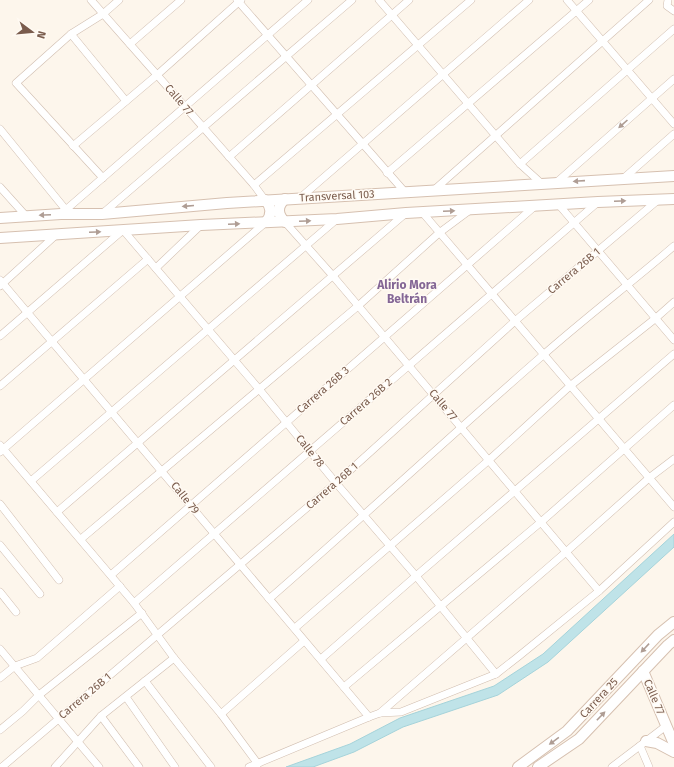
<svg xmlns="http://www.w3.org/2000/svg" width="674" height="767" font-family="'Fira Sans',sans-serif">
  <rect width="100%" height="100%" fill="#fdf6ec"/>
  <polygon fill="#bfe3e8" stroke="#a5d3da" points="674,534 674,547 548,662 498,695 403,727 354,752 313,767 286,767 350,744 400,718 494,686 543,654"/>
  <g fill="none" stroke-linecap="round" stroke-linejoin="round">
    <defs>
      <g id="street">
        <polyline points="91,0 254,185 265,200"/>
        <polyline points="237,0 404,191"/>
        <polyline points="379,0 520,164 541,183"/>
        <polyline points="567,0 674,124"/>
        <polyline points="668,0 667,6 674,11"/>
        <polyline points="71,34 126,101"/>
        <polyline points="130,44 181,0"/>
        <polyline points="0,129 66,210"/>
        <polyline points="73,146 157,75 241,0"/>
        <polyline points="229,157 409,0"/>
        <polyline points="520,164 674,29"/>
        <polyline points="387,173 589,0"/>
        <polyline points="103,178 16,83 71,34 103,14 119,0"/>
        <polyline points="624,178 674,134"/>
        <polyline points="557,182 674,79"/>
        <polyline points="254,185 471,0"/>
        <polyline points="0,187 26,216"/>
        <polyline points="434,190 649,0"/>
        <polyline points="300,198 529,0"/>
        <polyline points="559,205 674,340"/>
        <polyline points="422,212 674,507"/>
        <polyline points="61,214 308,0"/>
        <polyline points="102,214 352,0"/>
        <polyline points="285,222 333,276 599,591"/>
        <polyline points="156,268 201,225"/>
        <polyline points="0,280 369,717"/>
        <polyline points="0,286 57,234"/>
        <polyline points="0,336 123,230 259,389 336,483 416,576 496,674"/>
        <polyline points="0,386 148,259"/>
        <polyline points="0,445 134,603 174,658 221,714 258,764"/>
        <polyline points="0,452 266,222"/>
        <polyline points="31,481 337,219"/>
        <polyline points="0,504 59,580"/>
        <polyline points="57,512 406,213"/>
        <polyline points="81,539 358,306 439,233 470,210"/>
        <polyline points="0,545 40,594"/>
        <polyline points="111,575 535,206"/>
        <polyline points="0,592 16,612"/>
        <path d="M 269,599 C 361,519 450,436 542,356 C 585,318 631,283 674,246"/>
        <polyline points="134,603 598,202"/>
        <polyline points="295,628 489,460 570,386 656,318 674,302"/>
        <polyline points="0,649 99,767"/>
        <polyline points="321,659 416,576 674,354"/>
        <polyline points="0,678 15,666 37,658 120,586"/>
        <polyline points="145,681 211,767"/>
        <polyline points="344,687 541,522 674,405"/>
        <polyline points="126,697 175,767"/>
        <polyline points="380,713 566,552 649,478 674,459"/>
        <polyline points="221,714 304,641"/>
        <polyline points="101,716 139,767"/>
        <polyline points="0,730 23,711 39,695 142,613"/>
        <polyline points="640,746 649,767"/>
        <polyline points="2,767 336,483 515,321 658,200"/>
        <polyline points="55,767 101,716 174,658"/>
        <polyline points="249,767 369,717 380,713 401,712 496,674 519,656 599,591 674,522"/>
        <polyline points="612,767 666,726"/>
      </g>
      <g id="secondary">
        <path d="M 265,200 C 272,207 272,215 266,222"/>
        <polyline points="0,218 61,214 102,214 227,203 674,176"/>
        <path d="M 285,222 C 277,214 277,206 285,199"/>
        <polyline points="0,238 201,225 337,219 406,213 598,202 674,199"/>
        <polyline points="643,671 674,744"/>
        <polyline points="646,741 657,743 674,752"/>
        <polyline points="518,767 567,731 658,635 674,622"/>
        <polyline points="538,767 579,739 668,645 674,640"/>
      </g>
    </defs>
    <use href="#street" stroke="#d1beb0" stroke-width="8"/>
    <use href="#secondary" stroke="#d6c0b0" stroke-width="12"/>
    <use href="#street" stroke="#fff" stroke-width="7"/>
    <use href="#secondary" stroke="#fff" stroke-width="10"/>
  </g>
  <defs><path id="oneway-solid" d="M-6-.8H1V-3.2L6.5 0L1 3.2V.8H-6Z"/></defs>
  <g fill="#af9d94">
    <use href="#oneway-solid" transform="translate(623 124) rotate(138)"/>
    <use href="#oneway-solid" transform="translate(579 181) rotate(176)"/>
    <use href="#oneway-solid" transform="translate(620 201) rotate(-2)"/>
    <use href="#oneway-solid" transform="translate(188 206) rotate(175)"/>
    <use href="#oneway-solid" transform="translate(449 211) rotate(-3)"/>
    <use href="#oneway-solid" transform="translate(45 215) rotate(177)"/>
    <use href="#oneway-solid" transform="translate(305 221) rotate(-3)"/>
    <use href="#oneway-solid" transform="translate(234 224) rotate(-3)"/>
    <use href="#oneway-solid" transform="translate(95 232) rotate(-3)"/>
    <use href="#oneway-solid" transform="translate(645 648) rotate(133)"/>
    <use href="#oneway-solid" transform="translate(601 716) rotate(-46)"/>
    <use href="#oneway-solid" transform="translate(554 741) rotate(144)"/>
  </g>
  <g text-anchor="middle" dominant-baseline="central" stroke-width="3" stroke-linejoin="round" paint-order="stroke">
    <g font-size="11" fill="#7a5c4d" stroke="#fffaf3">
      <text transform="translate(179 100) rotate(49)">Calle 77</text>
      <text transform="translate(337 196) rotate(-3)">Transversal 103</text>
      <text transform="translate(574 271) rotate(-40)">Carrera 26B 1</text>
      <text transform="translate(323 390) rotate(-41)">Carrera 26B 3</text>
      <text transform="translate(366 402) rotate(-41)">Carrera 26B 2</text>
      <text transform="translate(443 405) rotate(50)">Calle 77</text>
      <text transform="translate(310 451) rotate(51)">Calle 78</text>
      <text transform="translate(332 486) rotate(-41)">Carrera 26B 1</text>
      <text transform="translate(185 498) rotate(51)">Calle 79</text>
      <text transform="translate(85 696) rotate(-40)">Carrera 26B 1</text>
      <text transform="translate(654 697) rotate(67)">Calle 77</text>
      <text transform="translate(599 698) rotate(-47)">Carrera 25</text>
    </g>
    <g font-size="12" font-weight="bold" fill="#846695" stroke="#fffaf3">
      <text x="407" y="285">Alirio Mora<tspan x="407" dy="14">Beltrán</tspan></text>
    </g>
  </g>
  <g transform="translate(32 32) rotate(106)" stroke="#fffaf3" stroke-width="3" paint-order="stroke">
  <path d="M0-3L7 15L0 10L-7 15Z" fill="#7a5c4d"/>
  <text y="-6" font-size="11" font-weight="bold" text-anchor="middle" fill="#7a5c4d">N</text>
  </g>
</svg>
